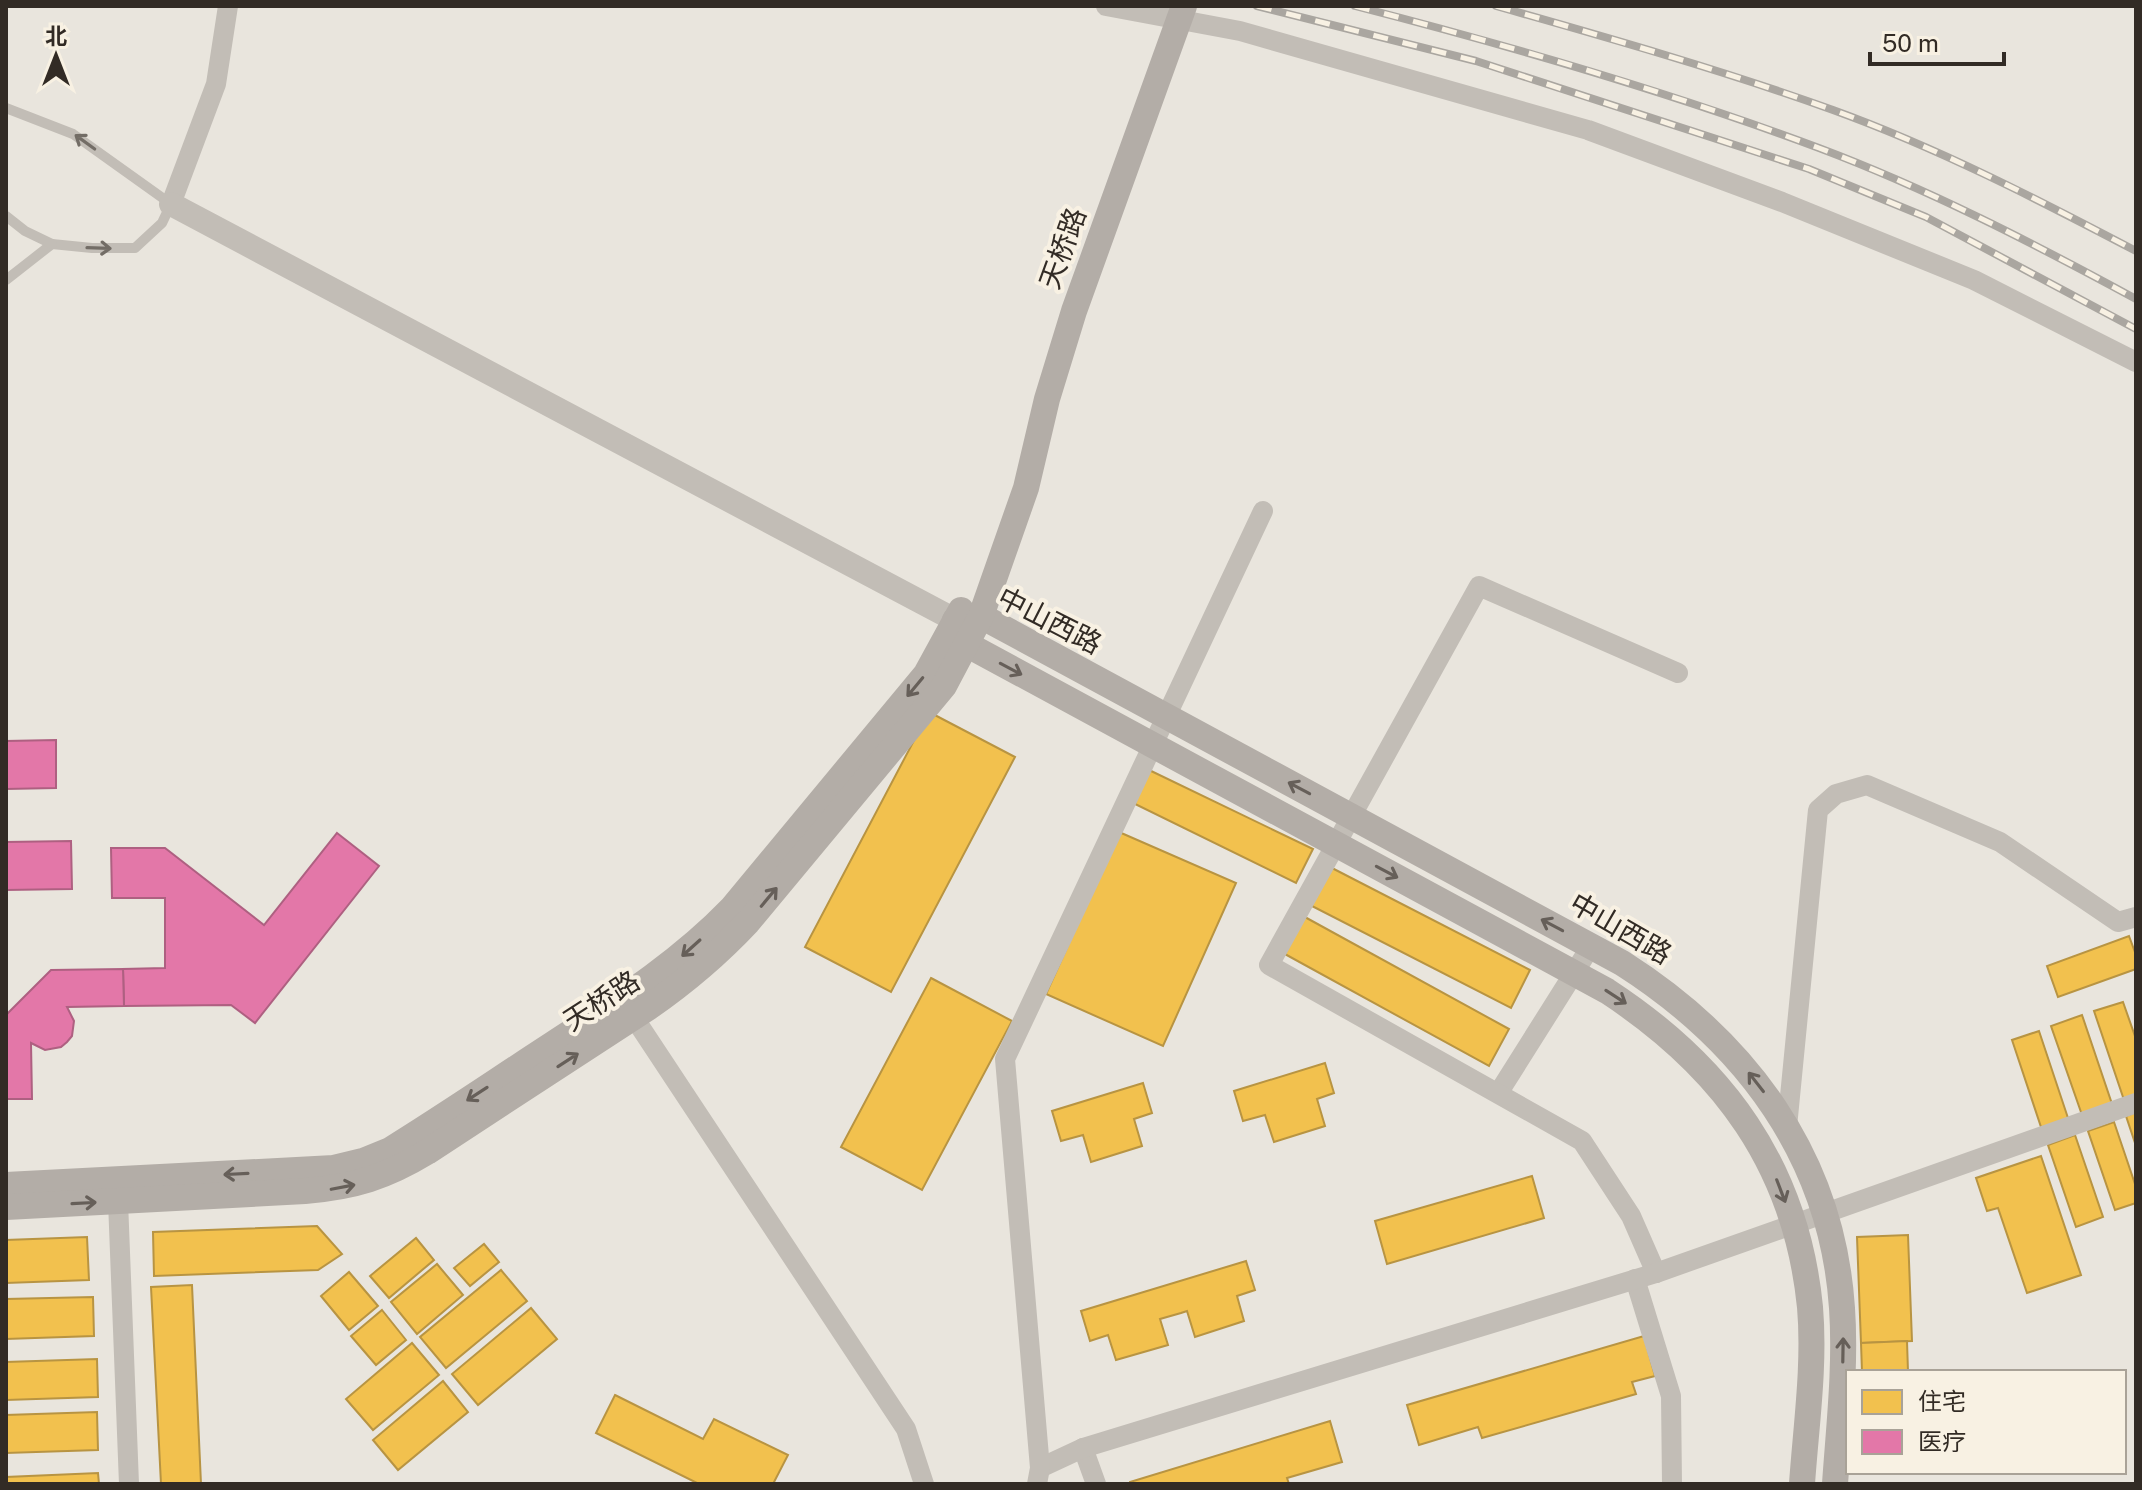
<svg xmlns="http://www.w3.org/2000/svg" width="2142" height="1490" font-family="'Public Sans','Noto Sans SC',sans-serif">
  <rect width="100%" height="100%" fill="#e9e5dd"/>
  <g fill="#f2c14e" stroke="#b89442" stroke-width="2">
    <polygon points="929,712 1015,757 891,992 805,947"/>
    <polygon points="1147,769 1313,849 1296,883 1131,802"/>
    <polygon points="1119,832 1236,883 1163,1046 1046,994"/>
    <polygon points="1330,867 1530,970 1511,1008 1310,905"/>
    <polygon points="1303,916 1509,1029 1489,1066 1283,953"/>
    <polygon points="2129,936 2136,955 2136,969 2058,997 2047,966"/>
    <polygon points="931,978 1012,1021 922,1190 841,1147"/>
    <polygon points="2123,1002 2136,1039 2136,1096 2124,1100 2094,1011"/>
    <polygon points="2082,1015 2112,1104 2082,1115 2051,1026"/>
    <polygon points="2039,1031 2069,1121 2042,1130 2012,1040"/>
    <polygon points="1325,1063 1334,1093 1317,1099 1325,1126 1274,1142 1265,1115 1243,1121 1234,1091"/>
    <polygon points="1143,1083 1152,1113 1134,1119 1142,1146 1091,1162 1083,1135 1061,1141 1052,1111"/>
    <polygon points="2136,1112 2136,1146 2126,1116"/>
    <polygon points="2114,1122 2136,1187 2136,1203 2115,1210 2088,1131"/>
    <polygon points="2075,1135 2103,1217 2076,1227 2048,1145"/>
    <polygon points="2041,1156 2081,1275 2027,1293 1998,1208 1987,1211 1976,1178"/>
    <polygon points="1532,1176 1544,1218 1387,1264 1375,1221"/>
    <polygon points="317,1226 342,1254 318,1270 154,1276 153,1232"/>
    <polygon points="1908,1235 1912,1341 1861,1343 1857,1237"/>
    <polygon points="87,1237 89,1280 6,1283 6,1240"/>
    <polygon points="416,1238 434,1260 389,1298 370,1276"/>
    <polygon points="484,1244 499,1262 470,1286 454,1268"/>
    <polygon points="1246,1261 1255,1290 1237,1296 1244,1321 1195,1337 1187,1311 1181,1313 1160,1319 1168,1345 1116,1360 1108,1335 1090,1341 1081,1311"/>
    <polygon points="437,1264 463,1295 417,1334 391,1302"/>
    <polygon points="501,1270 527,1301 446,1368 420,1337"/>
    <polygon points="349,1272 378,1306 349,1330 321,1296"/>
    <polygon points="192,1285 201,1484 161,1484 151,1287"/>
    <polygon points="93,1297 94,1336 6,1339 6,1299"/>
    <polygon points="531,1308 557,1339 478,1405 452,1374"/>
    <polygon points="382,1310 406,1340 376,1365 351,1336"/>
    <polygon points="1644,1336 1655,1376 1632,1382 1636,1394 1482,1438 1478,1427 1419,1445 1407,1405"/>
    <polygon points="1907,1341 1908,1372 1862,1372 1861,1343"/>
    <polygon points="412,1343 439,1375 373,1430 346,1399"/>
    <polygon points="97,1359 98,1397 6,1400 6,1362"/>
    <polygon points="443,1381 468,1412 398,1470 373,1440"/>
    <polygon points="615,1395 703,1439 714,1419 788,1455 773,1484 699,1484 596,1433"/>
    <polygon points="97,1412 98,1450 6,1453 6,1415"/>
    <polygon points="1330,1421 1342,1462 1287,1478 1289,1484 1130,1484 1130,1482"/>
    <polygon points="98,1473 99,1484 6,1484 6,1477"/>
  </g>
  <g fill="#e377a8" stroke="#ae6081" stroke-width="2">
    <polygon points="56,740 56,788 6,789 6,741"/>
    <polygon points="337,833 379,866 255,1023 231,1005 124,1006 123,969 165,968 165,898 112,898 111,848 165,848 264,925"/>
    <polygon points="71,841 72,889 6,890 6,842"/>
    <polygon points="123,969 124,1006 67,1007 74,1021 72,1036 67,1042 61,1047 45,1050 31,1043 32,1099 6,1099 6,1015 51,970"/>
  </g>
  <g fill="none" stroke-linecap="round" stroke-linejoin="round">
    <g stroke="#c2bdb6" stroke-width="10">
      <polyline points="6,108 73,134 171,204 162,223 135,248 92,248 52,244 6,280"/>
      <polyline points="6,216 25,231 52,244"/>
    </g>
    <g stroke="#c2bdb6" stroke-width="20">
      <polyline points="1106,6 1240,31 1588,130 1782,202 1974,280 2136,362"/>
      <polyline points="171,204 216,84 228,6"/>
      <polyline points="627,1007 906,1429 924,1484"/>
      <polyline points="1499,1092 1591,946"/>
      <polyline points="1787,1127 1818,810 1836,794 1867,785 2000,842 2118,922 2136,917"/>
      <polyline points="118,1201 129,1484"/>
      <polyline points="1656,1273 1631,1216 1582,1141 1269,965 1479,586 1678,673"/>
      <polyline points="1635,1279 1671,1396 1672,1484"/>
      <polyline points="1083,1448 1096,1484"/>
      <polyline points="1040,1468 1083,1448 1656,1273 2136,1103"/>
      <polyline points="1037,1484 1040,1468 1005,1059 1263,511"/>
    </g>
    <polyline stroke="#c2bdb6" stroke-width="24" points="171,204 955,620"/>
    <g stroke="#b3ada7" stroke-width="26">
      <path d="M 955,620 L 981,616 L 1622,963 C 1746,1042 1832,1157 1842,1308 C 1846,1366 1839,1426 1835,1484"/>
      <path d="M 959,630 L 966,644 L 1607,991 C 1723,1067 1796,1166 1810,1307 C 1815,1365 1806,1426 1802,1484"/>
      <path d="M 6,1185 L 334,1168 L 363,1161 L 390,1150 C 445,1116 499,1079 553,1044 C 617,1002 679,963 732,908 L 926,674 L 961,610"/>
      <path d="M 6,1207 L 305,1191 C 354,1187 386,1177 427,1152 L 649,1007 C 685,982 718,954 748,922 L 944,686 L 981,616 L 1026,488 L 1047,399 L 1074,311 L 1184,6"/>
    </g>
    <defs>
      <g id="rail">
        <polyline points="1257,6 1476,61 1809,169 1926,217 2136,329"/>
        <path d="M 1355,6 C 1511,46 1667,91 1819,148 C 1928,189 2033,243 2136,299"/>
        <path d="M 1496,6 C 1609,38 1722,70 1833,110 C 1938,148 2037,199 2136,251"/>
      </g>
    </defs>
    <use href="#rail" stroke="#aaa6a0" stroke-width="8"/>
    <use href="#rail" stroke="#f8f1e3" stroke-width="5" stroke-dasharray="15" stroke-linecap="butt"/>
  </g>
  <defs><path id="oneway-shaft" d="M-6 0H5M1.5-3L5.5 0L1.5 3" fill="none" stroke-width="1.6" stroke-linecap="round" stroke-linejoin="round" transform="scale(2)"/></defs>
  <g stroke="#736d66">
    <use href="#oneway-shaft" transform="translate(85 142) rotate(-144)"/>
    <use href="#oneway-shaft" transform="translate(99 248) rotate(2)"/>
  </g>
  <g stroke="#665f59">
    <use href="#oneway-shaft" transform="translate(1011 669) rotate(28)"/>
    <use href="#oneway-shaft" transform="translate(915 687) rotate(130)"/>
    <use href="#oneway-shaft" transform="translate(1299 788) rotate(-152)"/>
    <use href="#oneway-shaft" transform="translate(1387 872) rotate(28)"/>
    <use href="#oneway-shaft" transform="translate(769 897) rotate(-50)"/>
    <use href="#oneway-shaft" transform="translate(1552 925) rotate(-152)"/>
    <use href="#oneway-shaft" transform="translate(691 948) rotate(138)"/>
    <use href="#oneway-shaft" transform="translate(1616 997) rotate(33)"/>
    <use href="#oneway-shaft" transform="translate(568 1060) rotate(-33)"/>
    <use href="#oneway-shaft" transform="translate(1756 1082) rotate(-128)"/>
    <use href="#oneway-shaft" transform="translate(477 1094) rotate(147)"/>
    <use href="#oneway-shaft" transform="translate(236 1174) rotate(177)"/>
    <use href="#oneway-shaft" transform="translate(343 1187) rotate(-11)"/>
    <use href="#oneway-shaft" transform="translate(1781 1191) rotate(69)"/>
    <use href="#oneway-shaft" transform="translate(84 1203) rotate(-3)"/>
    <use href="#oneway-shaft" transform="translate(1843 1350) rotate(-89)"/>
  </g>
  <g text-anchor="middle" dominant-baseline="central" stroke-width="8" stroke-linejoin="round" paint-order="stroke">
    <g font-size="28" fill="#322b25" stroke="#f8f1e3">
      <text transform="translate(1062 248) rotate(-70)">天桥路</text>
      <text transform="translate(1050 620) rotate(27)">中山西路</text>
      <text transform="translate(1621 928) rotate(30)">中山西路</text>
      <text transform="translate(601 1000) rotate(-33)">天桥路</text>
    </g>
  </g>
  <rect width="2142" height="1490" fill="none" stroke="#322b25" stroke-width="16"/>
  <rect x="1846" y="1370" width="280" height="104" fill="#f8f1e3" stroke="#a9a297" stroke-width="2"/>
  <rect x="1862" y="1390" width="40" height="24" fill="#f2c14e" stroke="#a9a297" stroke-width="2"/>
  <text x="1918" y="1410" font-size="24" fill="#322b25">住宅</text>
  <rect x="1862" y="1430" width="40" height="24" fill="#e377a8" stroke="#a9a297" stroke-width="2"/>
  <text x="1918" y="1450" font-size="24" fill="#322b25">医疗</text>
  <g transform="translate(56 56)" stroke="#f8f1e3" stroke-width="6" paint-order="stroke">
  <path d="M0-6L14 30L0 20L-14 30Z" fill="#322b25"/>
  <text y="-12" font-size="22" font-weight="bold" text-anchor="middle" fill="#322b25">北</text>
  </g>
  <path d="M1870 52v12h134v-12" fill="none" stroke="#322b25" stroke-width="4"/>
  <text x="1882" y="52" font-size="24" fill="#322b25" stroke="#f8f1e3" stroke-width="6" paint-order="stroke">50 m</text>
</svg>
